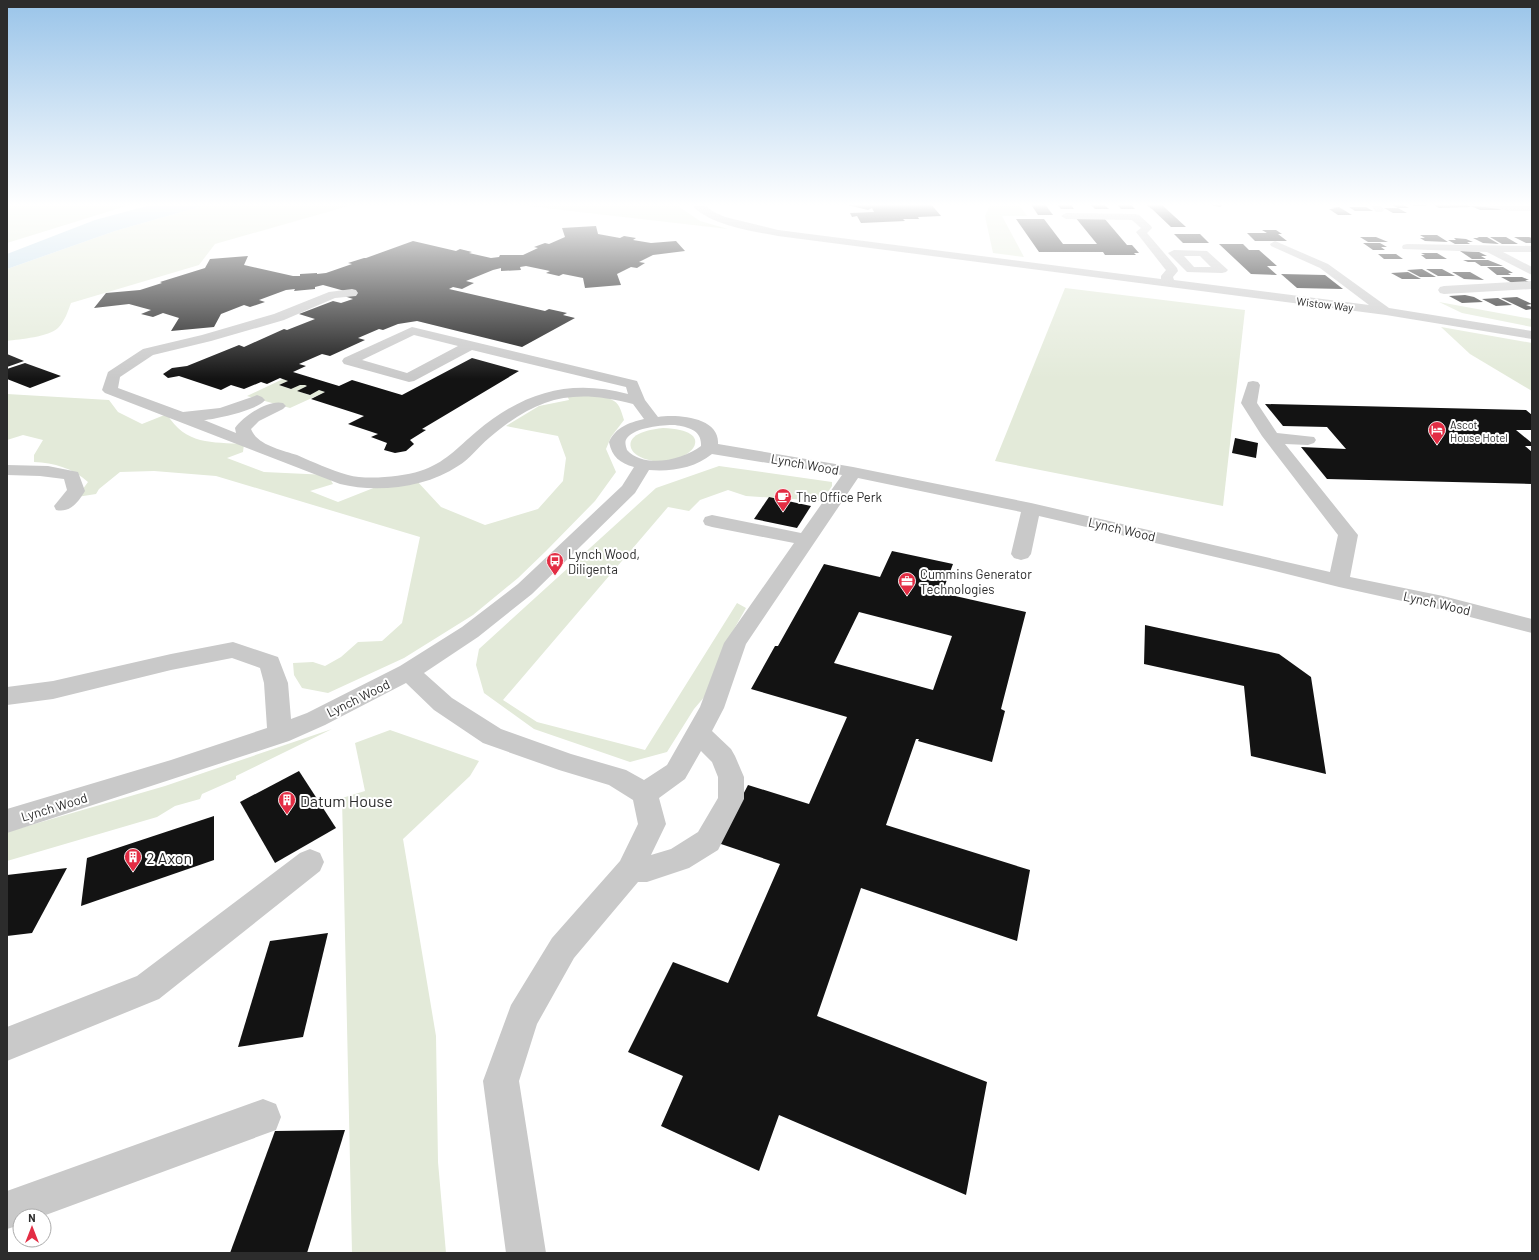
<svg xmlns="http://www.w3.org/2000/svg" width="1539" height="1260" font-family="Barlow,sans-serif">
  <rect width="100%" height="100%" fill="#fff"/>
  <g fill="#e3ead9">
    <polygon points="7,203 136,203 7,243"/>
    <path d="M 213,203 L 359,203 L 215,244 L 199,265 L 71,303 C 68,311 65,321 58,328 C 49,337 20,339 7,341 L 7,269 L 115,231 Z"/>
    <polygon points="502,203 676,203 678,206 700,221 728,229"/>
    <polygon points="991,203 1018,203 1027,216 1002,216 1024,257 993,253 985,216"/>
    <polygon points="1065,288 1245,310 1223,506 995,461"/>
    <polygon points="1439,302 1532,319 1532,327 1462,313"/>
    <polygon points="1441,327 1532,343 1532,391 1470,354"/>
    <path d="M 283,379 L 288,381 L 279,385 L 291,389 C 297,386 301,383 307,386 L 298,391 L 309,395 L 319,390 L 325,392 L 290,408 L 247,396 Z"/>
    <path d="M 7,394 L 109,400 L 118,412 L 142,424 L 167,414 C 185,445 212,442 244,444 L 243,452 L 227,458 L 264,472 L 328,475 L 333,484 L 310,491 L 338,502 L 376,487 L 416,480 L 441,507 L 485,525 L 538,509 L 563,481 L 566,458 L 558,436 L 506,426 L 539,406 L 569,400 L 567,395 C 581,395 602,393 614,401 C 620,404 622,414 624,420 L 611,437 L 606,449 L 616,472 L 595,501 L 546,551 L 518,578 L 473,615 L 404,658 L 328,693 L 302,688 L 294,675 L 293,663 L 313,662 L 325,666 L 341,657 L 358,642 L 382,641 L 402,623 L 420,537 L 216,476 L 154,471 L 120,472 L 99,489 L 96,494 L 77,497 L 88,482 C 73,468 54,463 34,462 L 34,455 L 43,440 L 23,435 L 7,440 Z"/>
    <path d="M 663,428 C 726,430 684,472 645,459 C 640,457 633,454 631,448 C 626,433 653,429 663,428 Z"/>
    <polygon points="719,466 832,482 832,486 822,501 746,496 728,490 700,500 689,511 668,507 503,700 537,722 645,750 737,603 746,608 725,645 706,695 694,709 667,752 630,762 534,729 484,693 476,665 479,649 656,488"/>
    <polygon points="332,729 236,776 236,779 202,794 200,799 175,806 157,817 7,861 7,832 165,786"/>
    <polygon points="390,730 479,761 470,776 403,839 436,1036 438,1162 446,1253 352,1253 342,798 365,791 355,743"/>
  </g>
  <polygon fill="#c4ddea" points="158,203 213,203 115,231 7,269 7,254 95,220"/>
  <g fill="#131313" fill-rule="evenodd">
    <polygon points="839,203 930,203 941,216 918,217 919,219 903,219 905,221 861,223 857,216 852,217 850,213 874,212 872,208 868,210"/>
    <polygon points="1030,203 1044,203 1053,215 1038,215"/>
    <polygon points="1056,203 1070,203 1074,209 1061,209"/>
    <polygon points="1089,203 1102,203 1109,209 1095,209"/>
    <polygon points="1116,203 1129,203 1135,209 1121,209"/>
    <polygon points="1202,203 1224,203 1220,207"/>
    <polygon points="1389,203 1399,203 1409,208 1398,208"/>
    <polygon points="1407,203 1420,203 1427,206 1414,206"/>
    <polygon points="1505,203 1529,203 1532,205 1510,205"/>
    <polygon points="1432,204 1465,204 1471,207 1439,208"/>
    <polygon points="1146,205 1162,205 1186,227 1171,227 1152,209"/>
    <polygon points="1471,206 1494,207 1502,210 1480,210"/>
    <polygon points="1339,207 1352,215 1338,215 1329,209 1335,209 1331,208"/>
    <polygon points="1349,207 1366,207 1373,211 1355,211"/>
    <polygon points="1384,208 1398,208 1407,213 1393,213"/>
    <polygon points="1075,217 1104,218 1127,245 1132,245 1139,253 1134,253 1136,255 1105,255 1103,252 1039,252 1016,219 1044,219 1063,244 1097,244"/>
    <polygon points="596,226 598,234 620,238 624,236 636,238 633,240 651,243 676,241 685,251 653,255 639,262 645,263 637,268 631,267 617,274 621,285 585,288 583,278 563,274 559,276 546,273 550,271 526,266 520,267 521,270 501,271 501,268 493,270 466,281 474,283 462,289 453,287 449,289 545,311 549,309 567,313 563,315 575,318 522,347 417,321 398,324 383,330 379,329 358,338 365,340 330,356 322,354 299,364 306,366 293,372 339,386 352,380 402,395 472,358 519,371 422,429 426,430 410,440 414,444 406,451 395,453 384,450 387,443 371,437 378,434 348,424 364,416 311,399 325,392 319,390 310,395 297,391 307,386 305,385 300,385 291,389 279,385 288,381 280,378 267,384 261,382 244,389 231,385 221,390 179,376 168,378 163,374 172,368 187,366 239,345 244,347 284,329 287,330 315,319 299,314 333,301 341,303 353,299 344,296 352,293 323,285 315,287 315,289 294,291 295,289 286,290 259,300 265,302 250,307 244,305 221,314 214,327 171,331 179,318 163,313 153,317 141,314 151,310 129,304 94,308 106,293 140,290 162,283 160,282 205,268 210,259 248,256 244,265 293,276 300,276 300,274 317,273 317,274 326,273 352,264 348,263 364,258 366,258 413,241 456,251 460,249 472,252 469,253 491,258 499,257 500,255 523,255 538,248 534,247 545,243 549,244 565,237 562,228"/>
    <polygon points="1262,230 1276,230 1282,234 1278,234 1287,241 1255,241 1247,233 1267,233"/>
    <polygon points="1174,234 1200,234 1209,243 1183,243"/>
    <polygon points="1420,235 1437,235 1448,242 1425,241 1420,238 1425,238"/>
    <polygon points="1360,237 1376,237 1388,242 1368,242"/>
    <polygon points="1477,237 1487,237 1499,244 1483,243 1473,238 1479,238"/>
    <polygon points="1490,237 1506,237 1518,244 1502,244"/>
    <polygon points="1514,237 1529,237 1532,238 1532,243 1526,243"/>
    <polygon points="1454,238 1466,239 1473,242 1467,242 1470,244 1455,244 1448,240 1456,240"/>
    <polygon points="1363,243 1380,243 1387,247 1381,247 1385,250 1373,250"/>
    <polygon points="1219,244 1243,244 1249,250 1259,250 1277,266 1267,266 1277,275 1251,274"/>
    <polygon points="1460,251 1479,252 1487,256 1481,256 1486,259 1472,259"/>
    <polygon points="1421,253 1437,253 1447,259 1426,259 1421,255 1425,255"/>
    <polygon points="1378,254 1396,254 1403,259 1384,259"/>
    <polygon points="1463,260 1488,260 1503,266 1481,266 1475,262 1468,262"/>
    <polygon points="1487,267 1503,267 1513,273 1508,273 1511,275 1497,275"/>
    <polygon points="1422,269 1436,277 1420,277 1407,270"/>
    <polygon points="1426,269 1442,269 1455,276 1438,276"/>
    <polygon points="1408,272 1421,279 1402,279 1391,273"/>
    <polygon points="1452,272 1470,272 1484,280 1464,279"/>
    <polygon points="1281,274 1325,275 1343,289 1297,288"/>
    <polygon points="1501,277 1522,277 1529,280 1525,280 1531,283 1514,284"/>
    <polygon points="1465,295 1474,297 1483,302 1462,303 1449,296"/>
    <polygon points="1517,297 1532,304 1526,305 1532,307 1532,309 1526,310 1501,298"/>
    <polygon points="1498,298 1512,305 1496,306 1482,299"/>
    <polygon points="7,354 24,361 7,367"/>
    <polygon points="25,363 61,376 30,388 7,379 7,369"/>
    <polygon points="1265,404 1526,410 1532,415 1532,430 1516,430 1532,443 1532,446 1525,446 1532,452 1532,484 1327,479 1301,447 1346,449 1327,427 1283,426"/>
    <polygon points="1235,438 1258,443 1256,458 1232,453"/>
    <polygon points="769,497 811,506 797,528 754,519"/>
    <path d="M 892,551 L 953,564 L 942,593 L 1026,612 L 1001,709 L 1005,711 L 992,762 L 918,741 L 919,739 L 916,739 L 886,825 L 1030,870 L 1017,941 L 861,888 L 817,1016 L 987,1082 L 966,1195 L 779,1115 L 759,1171 L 661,1126 L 683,1076 L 628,1052 L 673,962 L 728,983 L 780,864 L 718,843 L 748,785 L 809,804 L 847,717 L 751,689 L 775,646 L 778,646 L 824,564 L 880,577 ZM 859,612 L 952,636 L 933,690 L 834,663 Z"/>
    <polygon points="1145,625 1279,654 1311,677 1326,774 1251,756 1244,686 1144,664"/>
    <polygon points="299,771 336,828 275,863 240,802"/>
    <polygon points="214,816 214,860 81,906 87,858"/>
    <polygon points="67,868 32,933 7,936 7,875"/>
    <polygon points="328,933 303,1037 238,1047 270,941"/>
    <polygon points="345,1130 307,1253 230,1253 275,1131"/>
  </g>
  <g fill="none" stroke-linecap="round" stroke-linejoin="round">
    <g fill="#c9c9c9" fill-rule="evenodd">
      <path d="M 690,203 L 701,203 L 714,212 L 725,217 L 778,230 L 1161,279 L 1161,276 L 1166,270 L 1165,269 L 1136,232 L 1141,228 L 1132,220 L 1066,219 L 1061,216 L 1066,213 L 1135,214 L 1139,215 L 1151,226 L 1152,228 L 1147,233 L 1177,268 L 1178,271 L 1173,277 L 1174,280 L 1369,305 L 1320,268 L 1271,246 L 1270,244 L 1275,241 L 1328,264 L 1389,308 L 1532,331 L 1532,339 L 1386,315 L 778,236 C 752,231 707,225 690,203 Z"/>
      <polygon points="1369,203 1379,203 1384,210 1382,212 1376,212"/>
      <polygon points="1473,203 1532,205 1532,211 1512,211 1478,206"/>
      <polygon points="1407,244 1532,246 1532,252 1503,252 1532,267 1532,275 1487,252 1403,249 1402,247 1403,245"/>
      <path d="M 1174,250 L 1207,251 L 1228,270 L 1226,272 L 1222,273 L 1187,272 L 1168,253 ZM 1184,256 L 1200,256 L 1211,267 L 1194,267 Z"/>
      <polygon points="1532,281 1532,289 1444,294 1440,293 1438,290 1440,287 1444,286"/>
      <path d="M 352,289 L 356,290 L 358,293 L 356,296 L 335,298 L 284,320 L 211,341 L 153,355 L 120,377 L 118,388 L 183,412 L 220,408 L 252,397 L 257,395 L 262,397 L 265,400 C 258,410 216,419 204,420 L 236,433 L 235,428 C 243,416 269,399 283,403 L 286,406 L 283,409 L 259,421 L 251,429 C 257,445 282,450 297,455 C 313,462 330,470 348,475 C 366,480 401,477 420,471 C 445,463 457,448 476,432 C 522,393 569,378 628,394 L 626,387 L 472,350 L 414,381 L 409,382 L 344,364 L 342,361 L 344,358 L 412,327 L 637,381 L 645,400 L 658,417 C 677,414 720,417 718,444 L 853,467 L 1031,503 L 1330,572 L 1338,535 L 1262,436 L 1241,403 L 1248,382 L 1253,381 L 1258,382 L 1260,385 L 1257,403 L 1277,433 L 1314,437 L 1316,440 L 1314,443 L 1308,445 L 1285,444 L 1358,535 L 1350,577 L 1443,596 L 1532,619 L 1532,633 L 1443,610 L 1339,587 L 1267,569 L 1039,516 L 1031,554 L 1028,558 L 1021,560 L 1014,558 L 1011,554 L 1021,512 L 858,478 L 746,644 L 724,708 L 712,731 L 731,749 L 735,756 L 744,777 L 744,799 L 718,850 L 689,868 L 647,882 L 638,882 L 574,958 L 537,1024 L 519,1081 L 546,1253 L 506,1253 L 483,1081 L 511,1005 L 552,938 L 620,861 L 638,824 L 633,800 L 609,785 L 559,770 L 483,743 L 434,710 L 406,683 L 325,725 L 289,741 L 7,833 L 7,809 L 171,760 L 267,728 L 264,683 L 260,668 L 232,658 L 171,670 L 53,699 L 7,705 L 7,687 L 53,681 L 171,654 L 233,642 L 278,657 L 288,683 L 291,719 L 307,713 L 400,666 L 462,627 L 518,584 L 622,486 L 634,467 C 620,463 612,457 609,442 C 616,427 628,423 644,419 L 633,404 C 572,388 537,397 489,438 C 478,447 470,459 458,466 C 426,488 376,493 340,484 L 105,393 L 102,390 L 108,372 L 143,349 L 202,335 L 274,314 L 329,292 ZM 414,335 L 458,346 L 407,373 L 362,360 ZM 675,425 C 688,427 702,430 701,446 C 683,460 644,469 627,450 C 626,446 624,442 627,438 C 636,427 662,425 675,425 ZM 712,454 L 842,475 L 801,533 L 712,515 L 705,517 L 703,521 L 705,525 L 712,527 L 794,543 L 724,643 L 700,707 L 667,765 L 644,780 L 626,770 L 571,754 L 501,729 L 452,698 L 424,673 L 478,637 L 532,594 L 635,493 L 649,470 C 671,472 695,468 712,454 ZM 701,751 L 712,762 L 718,777 L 718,798 L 698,832 L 671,849 L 651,855 L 666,824 L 659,798 L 685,779 Z"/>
      <path d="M 7,465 L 48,466 L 78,472 L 85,491 C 78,502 71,513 56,510 L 54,506 L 67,490 L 64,479 L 40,476 L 7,475 Z"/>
      <polygon points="310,849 320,853 324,862 320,871 159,999 7,1061 7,1027 137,976 300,853"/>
      <polygon points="263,1099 276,1104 281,1117 276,1130 43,1216 20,1216 20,1225 7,1229 7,1191"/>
    </g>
  </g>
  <linearGradient id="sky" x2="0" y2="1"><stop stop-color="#99c4e9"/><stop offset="0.54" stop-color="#fff"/><stop offset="1" stop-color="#fff" stop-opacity="0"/></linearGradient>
  <rect width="1539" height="379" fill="url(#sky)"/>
  <defs>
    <symbol id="hotel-pin" viewBox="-11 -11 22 30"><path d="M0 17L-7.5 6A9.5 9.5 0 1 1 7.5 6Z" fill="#e32d44" stroke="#fff"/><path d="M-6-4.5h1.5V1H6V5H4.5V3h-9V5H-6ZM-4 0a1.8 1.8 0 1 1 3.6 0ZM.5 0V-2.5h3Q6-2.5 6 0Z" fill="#fff"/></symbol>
    <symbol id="cafe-pin" viewBox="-11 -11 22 30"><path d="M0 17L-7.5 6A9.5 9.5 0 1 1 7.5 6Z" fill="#e32d44" stroke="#fff"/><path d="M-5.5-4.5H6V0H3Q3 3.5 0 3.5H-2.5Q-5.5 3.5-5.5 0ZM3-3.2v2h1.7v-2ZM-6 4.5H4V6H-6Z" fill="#fff"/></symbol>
    <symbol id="bus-pin" viewBox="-11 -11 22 30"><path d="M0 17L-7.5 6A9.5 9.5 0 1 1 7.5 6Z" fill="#e32d44" stroke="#fff"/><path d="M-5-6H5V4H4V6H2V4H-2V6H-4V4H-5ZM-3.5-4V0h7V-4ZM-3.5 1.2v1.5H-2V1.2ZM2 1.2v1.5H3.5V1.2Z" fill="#fff"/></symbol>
    <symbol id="office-pin" viewBox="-11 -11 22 30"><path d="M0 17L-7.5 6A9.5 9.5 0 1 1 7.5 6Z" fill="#e32d44" stroke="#fff"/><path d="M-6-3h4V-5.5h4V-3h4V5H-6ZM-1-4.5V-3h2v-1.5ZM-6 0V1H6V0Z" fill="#fff"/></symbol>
    <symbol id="building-pin" viewBox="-11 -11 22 30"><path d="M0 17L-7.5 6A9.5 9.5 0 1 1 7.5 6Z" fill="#e32d44" stroke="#fff"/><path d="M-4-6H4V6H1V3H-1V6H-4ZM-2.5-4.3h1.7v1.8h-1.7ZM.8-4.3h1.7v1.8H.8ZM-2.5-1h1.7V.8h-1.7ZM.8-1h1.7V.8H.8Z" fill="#fff"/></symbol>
  </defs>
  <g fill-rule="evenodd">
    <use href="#hotel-pin" x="1427" y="420" width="20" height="27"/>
    <use href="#cafe-pin" x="773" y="487" width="20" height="27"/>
    <use href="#bus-pin" x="545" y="551" width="20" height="27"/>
    <use href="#office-pin" x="897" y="571" width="20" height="27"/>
    <use href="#building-pin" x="277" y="790" width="20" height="27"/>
    <use href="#building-pin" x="123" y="847" width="20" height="27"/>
  </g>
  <g text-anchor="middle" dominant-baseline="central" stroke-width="4" stroke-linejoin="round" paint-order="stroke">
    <g font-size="11" fill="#2c2c2c" stroke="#fff">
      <text transform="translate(1325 304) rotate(7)">Wistow Way</text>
    </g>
    <g font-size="11" fill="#2c2c2c" stroke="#fff" text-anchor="start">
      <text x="1450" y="424">Ascot<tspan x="1450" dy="13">House Hotel</tspan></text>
    </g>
    <g font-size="13" fill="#2c2c2c" stroke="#fff">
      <text transform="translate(805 464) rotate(10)">Lynch Wood</text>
      <text transform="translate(1122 529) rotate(13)">Lynch Wood</text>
      <text transform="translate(1437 603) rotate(13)">Lynch Wood</text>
      <text transform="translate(358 698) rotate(-26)">Lynch Wood</text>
      <text transform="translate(54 807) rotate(-17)">Lynch Wood</text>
    </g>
    <g font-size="13" fill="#2c2c2c" stroke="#fff" text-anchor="start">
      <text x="796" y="497">The Office Perk</text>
      <text x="568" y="554">Lynch Wood,<tspan x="568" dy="15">Diligenta</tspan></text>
      <text x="920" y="574">Cummins Generator<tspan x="920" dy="15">Technologies</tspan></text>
    </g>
    <g font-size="16" fill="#2c2c2c" stroke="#fff" text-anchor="start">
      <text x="300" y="800">Datum House</text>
      <text x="146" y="857">2 Axon</text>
    </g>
  </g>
  <rect width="1539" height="1260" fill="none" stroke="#2c2c2c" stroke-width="16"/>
  <g transform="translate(32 1228)"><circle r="19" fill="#ffffff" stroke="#ababab"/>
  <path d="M0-3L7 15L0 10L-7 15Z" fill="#e32d44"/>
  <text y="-6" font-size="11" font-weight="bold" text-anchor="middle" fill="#2c2c2c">N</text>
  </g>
</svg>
